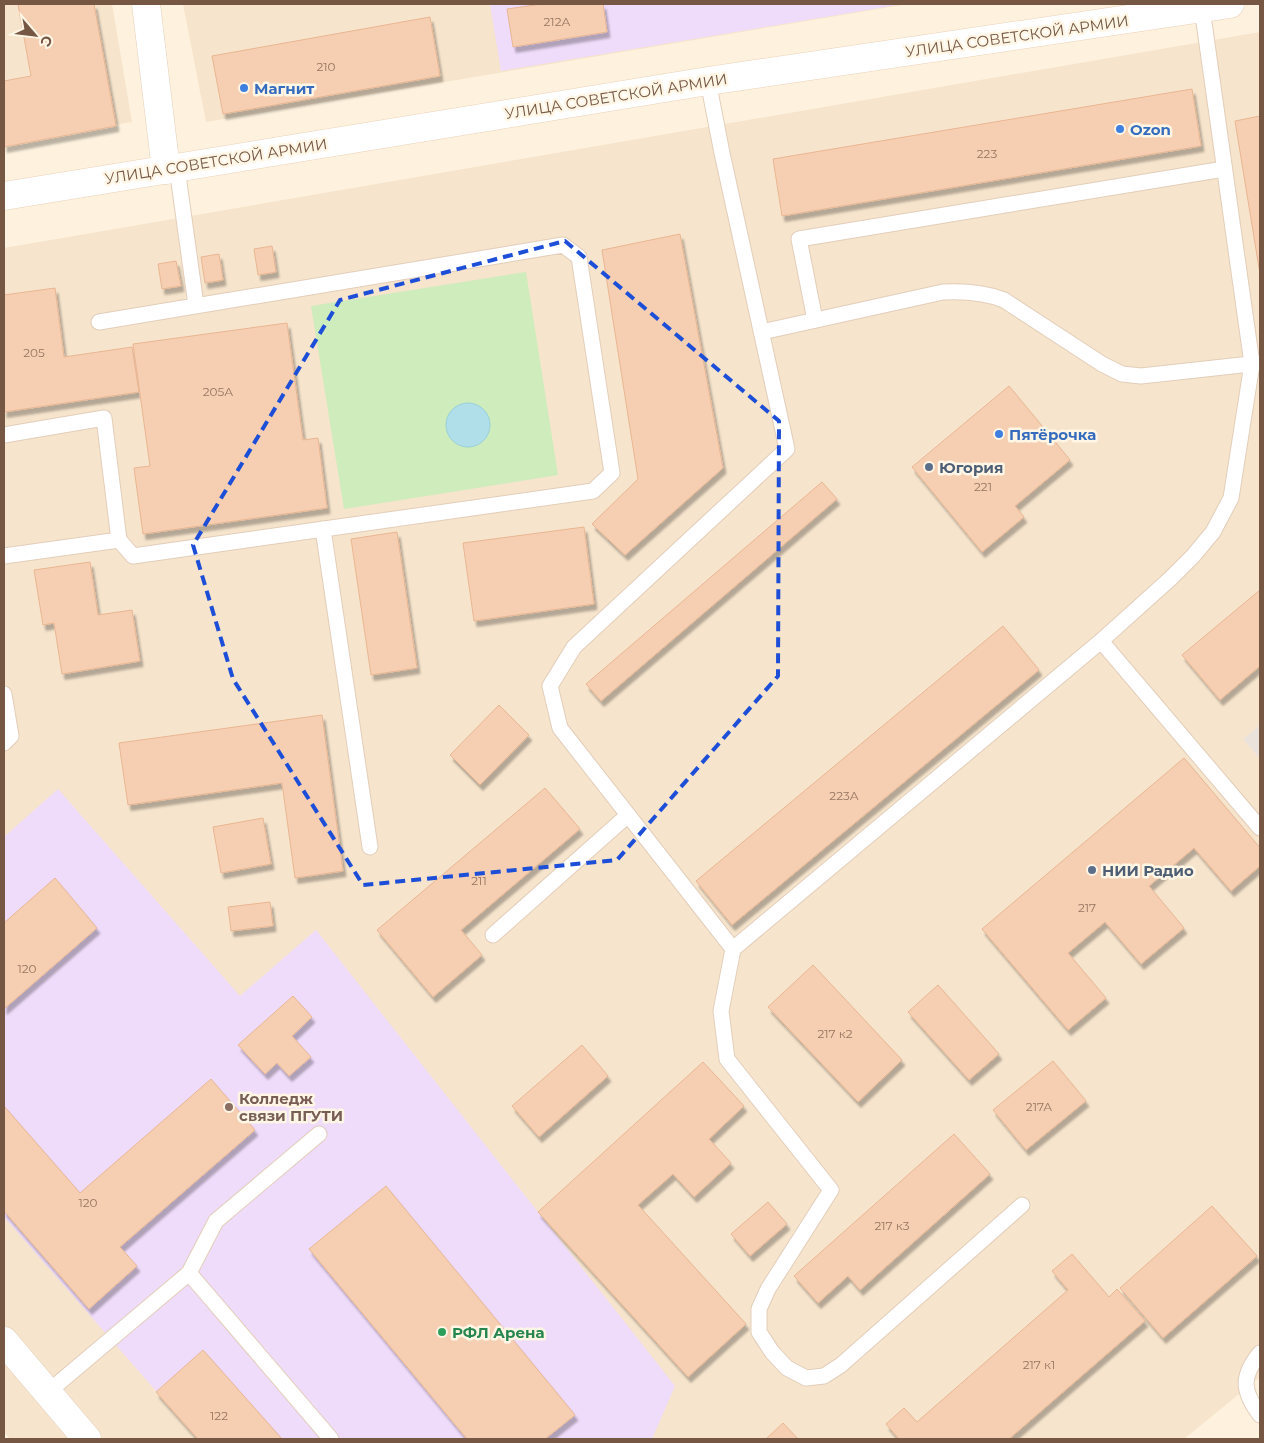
<svg xmlns="http://www.w3.org/2000/svg" width="1264" height="1443" font-family="Montserrat,sans-serif">
  <defs>
    <filter id="shadow"><feDropShadow dx="3" dy="5.5" stdDeviation="1" flood-color="#0004"/></filter>
  </defs>
  <rect width="100%" height="100%" fill="#fef2de"/>
  <g fill="#f6e4cc">
    <polygon points="4,4 112,4 132,122 4,143"/>
    <polygon points="183,4 908,4 206,122"/>
    <polygon points="1260,32 1260,1377 1184,1439 10,1439 4,1432 4,248"/>
  </g>
  <polygon fill="#ebe3db" points="1260,725 1260,759 1243,739"/>
  <g fill="#efdbfa">
    <polygon points="490,4 903,4 501,71"/>
    <polygon points="58,789 240,996 316,930 675,1386 652,1439 198,1439 4,1217 4,837"/>
  </g>
  <polygon fill="#ceecbc" points="526,272 558,475 344,509 311,306"/>
  <circle fill="#b1dfe9" stroke="#97cfdb" cx="468" cy="425" r="22"/>
  <g fill="#f6cfb3" stroke="#e9b692" filter="url(#shadow)">
    <polygon points="18,4 94,4 116,126 4,147 4,81 31,76"/>
    <polygon points="542,4 603,4 607,32 513,47 507,9"/>
    <polygon points="430,17 440,76 223,114 212,56"/>
    <polygon points="1192,89 1201,146 782,216 773,159"/>
    <polygon points="1260,116 1260,274 1235,121"/>
    <polygon points="680,234 723,468 625,555 592,524 638,479 602,250"/>
    <polygon points="272,246 276,272 258,275 254,249"/>
    <polygon points="219,254 223,280 205,283 201,257"/>
    <polygon points="176,261 181,286 162,289 158,264"/>
    <polygon points="55,288 64,357 132,347 139,392 4,412 4,295"/>
    <polygon points="287,323 303,440 318,438 327,508 143,534 134,468 150,466 133,344"/>
    <polygon points="1009,386 1070,460 1015,506 1024,517 982,552 912,467"/>
    <polygon points="822,482 837,499 601,701 586,684"/>
    <polygon points="584,527 594,604 474,621 463,543"/>
    <polygon points="397,532 417,668 371,675 351,539"/>
    <polygon points="90,562 98,615 132,610 140,661 62,674 54,623 43,625 34,570"/>
    <polygon points="1260,590 1260,666 1220,700 1182,655"/>
    <polygon points="1003,626 1039,670 732,925 696,881"/>
    <polygon points="499,705 529,735 480,785 450,755"/>
    <polygon points="322,715 343,871 295,878 282,783 128,805 119,743"/>
    <polygon points="1184,758 1260,848 1260,866 1231,891 1194,848 1149,886 1184,928 1141,964 1105,922 1068,953 1106,998 1068,1030 982,929"/>
    <polygon points="545,788 580,829 461,930 482,955 433,997 377,930"/>
    <polygon points="263,818 271,864 221,873 213,827"/>
    <polygon points="55,878 97,928 4,1009 4,923"/>
    <polygon points="270,902 273,926 231,931 228,907"/>
    <polygon points="813,965 902,1060 858,1102 768,1007"/>
    <polygon points="938,985 999,1054 969,1080 908,1012"/>
    <polygon points="293,996 312,1017 292,1036 311,1057 289,1076 277,1063 265,1074 238,1045"/>
    <polygon points="582,1045 608,1076 539,1137 512,1106"/>
    <polygon points="1053,1061 1086,1101 1026,1150 993,1110"/>
    <polygon points="703,1062 744,1106 709,1139 731,1163 694,1197 673,1174 638,1205 746,1324 688,1377 538,1212"/>
    <polygon points="211,1079 255,1130 120,1247 137,1266 89,1309 4,1211 4,1106 80,1193"/>
    <polygon points="954,1134 990,1174 860,1290 848,1276 818,1303 794,1276"/>
    <polygon points="386,1186 575,1415 545,1439 467,1439 309,1249"/>
    <polygon points="768,1202 787,1224 750,1256 731,1234"/>
    <polygon points="1212,1206 1257,1256 1163,1338 1120,1288"/>
    <polygon points="1072,1254 1109,1297 1117,1289 1145,1321 1009,1439 899,1439 886,1424 904,1408 917,1422 1068,1290 1052,1271"/>
    <polygon points="203,1350 282,1439 198,1439 156,1392"/>
    <polygon points="783,1423 798,1439 766,1439"/>
  </g>
  <g fill="none" stroke-linecap="round" stroke-linejoin="round">
    <defs>
      <g id="service">
        <polyline points="708,81 722,153 787,449 574,647 550,686 560,728 733,949 721,1011 727,1059 831,1190 768,1289 759,1309 759,1332 772,1352 787,1368 806,1378 824,1376 841,1365 1022,1205"/>
        <polyline points="177,168 196,305"/>
        <polyline points="815,320 799,239 1224,169"/>
        <polyline points="99,322 563,245 579,257 612,473 593,491 133,556 119,540"/>
        <path d="M 762,332 L 943,292 C 964,291 984,292 1004,300 L 1102,364 L 1122,374 L 1141,376 L 1260,363"/>
        <polyline points="4,435 104,418 119,540 4,556"/>
        <polyline points="323,529 370,847"/>
        <polyline points="1101,641 1260,828"/>
        <polyline points="4,694 11,736 4,743"/>
        <polyline points="493,935 628,815"/>
        <polyline points="733,949 1101,641 1171,578 1193,556 1213,532 1231,498 1252,364 1202,8"/>
        <polyline points="189,1273 331,1439"/>
        <path d="M 1260,1353 C 1241,1376 1242,1391 1260,1415"/>
        <polyline points="48,1392 189,1273 216,1221 319,1134"/>
      </g>
      <polyline id="minor" points="4,1341 87,1439"/>
      <polyline id="tertiary" points="146,4 166,170"/>
      <polyline id="secondary" points="4,196 708,81 1230,4"/>
    </defs>
    <use href="#service" stroke="#e2ceba" stroke-width="17"/>
    <use href="#minor" stroke="#e2ceba" stroke-width="29"/>
    <use href="#tertiary" stroke="#e2ceba" stroke-width="29"/>
    <use href="#secondary" stroke="#ead1b9" stroke-width="29"/>
    <use href="#service" stroke="#fff" stroke-width="15"/>
    <use href="#minor" stroke="#fff" stroke-width="28"/>
    <use href="#tertiary" stroke="#fff" stroke-width="28"/>
    <use href="#secondary" stroke="#fff" stroke-width="28"/>
  </g>
  <path fill="none" stroke="#1d4ed8" stroke-width="4" stroke-dasharray="10 6" stroke-linejoin="round" d="M 565,241 L 779,421 L 778,676 L 617,860 L 363,885 L 233,679 L 193,545 L 340,300 Z"/>
  <g fill="#3f7fe0" stroke="#fff6e6" stroke-width="2">
    <circle cx="244" cy="88" r="5"/>
    <circle cx="1120" cy="129" r="5"/>
    <circle cx="999" cy="434" r="5"/>
  </g>
  <g fill="#5c6f8a" stroke="#fff6e6" stroke-width="2">
    <circle cx="929" cy="467" r="5"/>
    <circle cx="1092" cy="870" r="5"/>
  </g>
  <circle fill="#8d6e63" stroke="#fff6e6" stroke-width="2" cx="229" cy="1107" r="5"/>
  <circle fill="#2e9e5b" stroke="#fff6e6" stroke-width="2" cx="442" cy="1332" r="5"/>
  <g text-anchor="middle" dominant-baseline="central" stroke-width="5" stroke-linejoin="round" paint-order="stroke">
    <g font-size="12" fill="#967560">
      <text x="557" y="21">212А</text>
      <text x="326" y="66">210</text>
      <text x="987" y="153">223</text>
      <text x="34" y="352">205</text>
      <text x="218" y="391">205А</text>
      <text x="983" y="486">221</text>
      <text x="844" y="795">223А</text>
      <text x="479" y="880">211</text>
      <text x="1087" y="907">217</text>
      <text x="27" y="968">120</text>
      <text x="835" y="1033">217 к2</text>
      <text x="1039" y="1106">217А</text>
      <text x="88" y="1202">120</text>
      <text x="892" y="1225">217 к3</text>
      <text x="1039" y="1364">217 к1</text>
      <text x="219" y="1415">122</text>
    </g>
    <g font-size="15" fill="#765744" stroke="#fff6e6">
      <text transform="translate(1017 36) rotate(-8)">УЛИЦА СОВЕТСКОЙ АРМИИ</text>
      <text transform="translate(616 96) rotate(-9)">УЛИЦА СОВЕТСКОЙ АРМИИ</text>
      <text transform="translate(216 161) rotate(-9)">УЛИЦА СОВЕТСКОЙ АРМИИ</text>
    </g>
    <g font-size="15" font-weight="bold" fill="#366cbe" stroke="#fff6e6" text-anchor="start">
      <text x="254" y="88">Магнит</text>
      <text x="1130" y="129">Ozon</text>
      <text x="1009" y="434">Пятёрочка</text>
    </g>
    <g font-size="15" font-weight="bold" fill="#4e5e75" stroke="#fff6e6" text-anchor="start">
      <text x="939" y="467">Югория</text>
      <text x="1102" y="870">НИИ Радио</text>
    </g>
    <g font-size="15" font-weight="bold" fill="#785e54" stroke="#fff6e6" text-anchor="start">
      <text x="239" y="1098">Колледж<tspan x="239" dy="17">связи ПГУТИ</tspan></text>
    </g>
    <g font-size="15" font-weight="bold" fill="#27864d" stroke="#fff6e6" text-anchor="start">
      <text x="452" y="1332">РФЛ Арена</text>
    </g>
  </g>
  <rect width="1264" height="1443" fill="none" stroke="#765744" stroke-width="10"/>
  <g transform="translate(35 35) rotate(118)" stroke="#fff6e6" stroke-width="4" paint-order="stroke">
  <path d="M0-4L9 19L0 12L-9 19Z" fill="#765744"/>
  <text y="-8" font-size="14" font-weight="bold" text-anchor="middle" fill="#765744">С</text>
  </g>
</svg>
